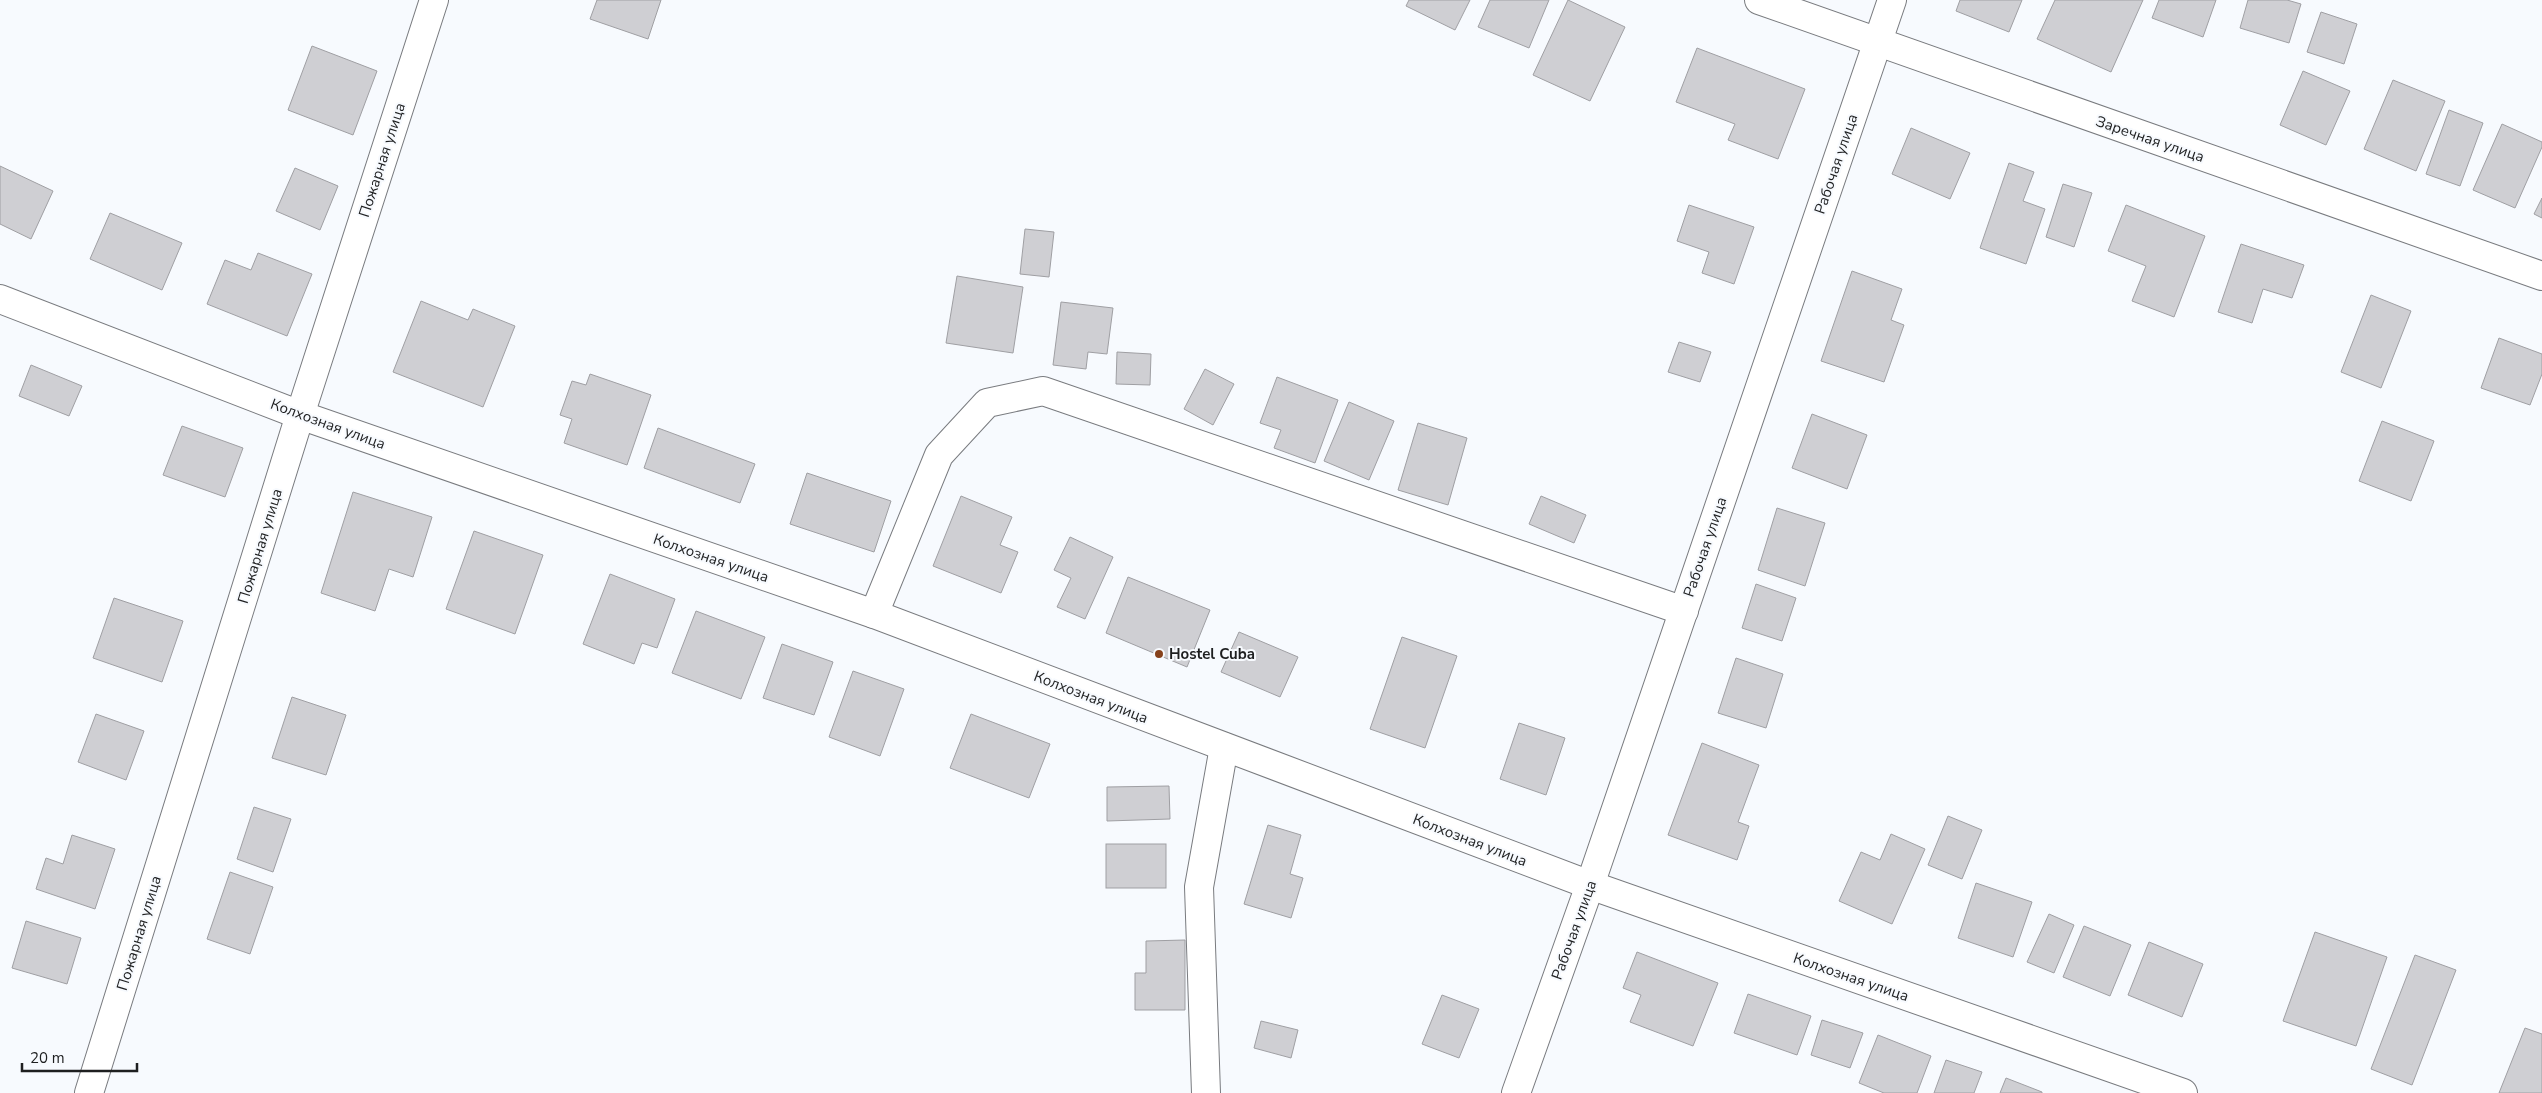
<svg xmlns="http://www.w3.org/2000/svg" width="2542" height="1093" font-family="'Nunito Sans',sans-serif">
  <rect width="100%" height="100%" fill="#f7fafe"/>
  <g fill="#cfcfd3" stroke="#9f9fa3">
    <polygon points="597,0 661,0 648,39 590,19"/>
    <polygon points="1409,0 1470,0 1455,30 1406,6"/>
    <polygon points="1490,0 1549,0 1529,48 1478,27"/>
    <polygon points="1568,0 1625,27 1590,101 1533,75"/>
    <polygon points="1960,0 2022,0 2009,32 1956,11"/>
    <polygon points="2055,0 2143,0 2111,72 2037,39"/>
    <polygon points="2159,0 2216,0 2203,37 2152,18"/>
    <polygon points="2248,0 2287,0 2301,4 2289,43 2240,28"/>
    <polygon points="2321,12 2357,24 2344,64 2307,52"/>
    <polygon points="312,46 377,71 353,135 288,110"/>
    <polygon points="1697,48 1805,89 1778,159 1728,140 1735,124 1676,102"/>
    <polygon points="2303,71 2350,91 2326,145 2280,125"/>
    <polygon points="2393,80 2445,101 2416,171 2364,149"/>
    <polygon points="2449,110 2483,123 2460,186 2426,174"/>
    <polygon points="2502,124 2542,142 2542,147 2515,208 2473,190"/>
    <polygon points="1911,128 1970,153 1950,199 1892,174"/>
    <polygon points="2009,163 2034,172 2023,201 2045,209 2026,264 1980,248"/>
    <polygon points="0,166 53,191 31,239 0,224"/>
    <polygon points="295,168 338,186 320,230 276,211"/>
    <polygon points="2063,184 2092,193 2074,247 2046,237"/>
    <polygon points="2542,198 2542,218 2534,214"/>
    <polygon points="1689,205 1754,227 1734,284 1702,273 1709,252 1677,241"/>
    <polygon points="2126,205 2205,236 2174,317 2132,301 2146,266 2108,251"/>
    <polygon points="110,213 182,243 162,290 90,259"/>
    <polygon points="1025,229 1054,232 1049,277 1020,274"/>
    <polygon points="2241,244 2304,265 2292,298 2263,289 2252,323 2218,312"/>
    <polygon points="258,253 312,274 287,336 207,304 225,260 251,270"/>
    <polygon points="1852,271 1902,289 1891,320 1904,325 1884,382 1821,361"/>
    <polygon points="957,276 1023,287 1013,353 946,343"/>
    <polygon points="2371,295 2411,311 2381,388 2341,372"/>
    <polygon points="421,301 468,320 473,309 515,326 483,407 393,372"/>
    <polygon points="1061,302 1113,308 1107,354 1088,352 1086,369 1053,365"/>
    <polygon points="2499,338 2542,354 2542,374 2530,405 2481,388"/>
    <polygon points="1679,342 1711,352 1700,382 1668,372"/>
    <polygon points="1117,352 1151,354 1150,385 1116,384"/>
    <polygon points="31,365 82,386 69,416 19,396"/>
    <polygon points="1205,369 1234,384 1213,425 1184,409"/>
    <polygon points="590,374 651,395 627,465 564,443 572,419 560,415 572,381 586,385"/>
    <polygon points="1277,377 1338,400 1315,463 1274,448 1281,430 1260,423"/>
    <polygon points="1349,402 1394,421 1369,480 1324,461"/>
    <polygon points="1812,414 1867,435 1847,489 1792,468"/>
    <polygon points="2382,421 2434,441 2411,501 2359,481"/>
    <polygon points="1418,423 1467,438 1448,505 1398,490"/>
    <polygon points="182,426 243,448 225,497 163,475"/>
    <polygon points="658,428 755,464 740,503 644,468"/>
    <polygon points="807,473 891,501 874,552 790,524"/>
    <polygon points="353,492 432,517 413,577 389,569 375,611 321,593"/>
    <polygon points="961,496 1012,517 1000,545 1018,552 1001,593 933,566"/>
    <polygon points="1541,496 1586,515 1574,543 1529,524"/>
    <polygon points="1777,508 1825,523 1805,586 1758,570"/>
    <polygon points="474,531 543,555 515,634 446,609"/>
    <polygon points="1070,537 1113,557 1085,619 1057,607 1071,578 1054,570"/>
    <polygon points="610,574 675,599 657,648 642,643 634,664 583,644"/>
    <polygon points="1128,577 1210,610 1187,667 1106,633"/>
    <polygon points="1756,584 1796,598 1782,641 1742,628"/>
    <polygon points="114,598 183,621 162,682 93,658"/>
    <polygon points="696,611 765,637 741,699 672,673"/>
    <polygon points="1239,632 1298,657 1280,697 1221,672"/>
    <polygon points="1402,637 1457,656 1425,748 1370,729"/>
    <polygon points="782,644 833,662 814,715 763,698"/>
    <polygon points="1736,658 1783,674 1766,728 1718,713"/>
    <polygon points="853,671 904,689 880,756 829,737"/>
    <polygon points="292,697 346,715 326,775 272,758"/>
    <polygon points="96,714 144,731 126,780 78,762"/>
    <polygon points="971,714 1050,744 1029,798 950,768"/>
    <polygon points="1519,723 1565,738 1546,795 1500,779"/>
    <polygon points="1702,743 1759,765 1738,822 1749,826 1737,860 1668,835"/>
    <polygon points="1169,786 1170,819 1107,821 1107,787"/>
    <polygon points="254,807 291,819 273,872 237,859"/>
    <polygon points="1948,816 1982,830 1962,879 1928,865"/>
    <polygon points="1268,825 1301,835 1290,874 1303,878 1291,918 1244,904"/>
    <polygon points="1891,834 1925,849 1892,924 1839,901 1861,852 1880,860"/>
    <polygon points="72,835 115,849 95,909 36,889 46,858 63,864"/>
    <rect x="1106" y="844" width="60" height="44"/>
    <polygon points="230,872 273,887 250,954 207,939"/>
    <polygon points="1976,883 2032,902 2013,957 1958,938"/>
    <polygon points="2049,914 2074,925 2054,973 2027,962"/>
    <polygon points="26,921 81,938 67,984 12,968"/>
    <polygon points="2084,926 2131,945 2110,996 2063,977"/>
    <polygon points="2315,932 2387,957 2356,1046 2283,1021"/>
    <polygon points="1185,940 1185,1010 1135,1010 1135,973 1146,973 1146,941"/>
    <polygon points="2149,942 2203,964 2182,1017 2128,995"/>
    <polygon points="1637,952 1718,983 1693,1046 1630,1022 1641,995 1623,988"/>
    <polygon points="2415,955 2456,970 2412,1085 2371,1069"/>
    <polygon points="1748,994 1811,1016 1797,1055 1734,1033"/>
    <polygon points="1442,995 1479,1009 1459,1058 1422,1044"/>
    <polygon points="1822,1020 1863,1033 1850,1068 1811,1055"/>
    <polygon points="1261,1021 1298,1030 1291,1058 1254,1048"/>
    <polygon points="2525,1028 2542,1034 2542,1093 2499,1093"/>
    <polygon points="1878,1035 1931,1056 1917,1093 1884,1093 1859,1083"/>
    <polygon points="1946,1060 1982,1072 1974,1093 1934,1093"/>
    <polygon points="2006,1078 2042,1092 2042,1093 2000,1093"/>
  </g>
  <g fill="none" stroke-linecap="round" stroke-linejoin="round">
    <defs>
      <g id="minor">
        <polyline points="1759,0 2542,276"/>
        <polyline points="0,299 300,415 874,614 1590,885 2183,1093"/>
        <polyline points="874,614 939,455 987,403 1043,391 1684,611"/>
        <polyline points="89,1093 300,415 434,0"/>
        <polyline points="1206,1093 1199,887 1224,747"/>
        <polyline points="1516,1093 1590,885 1892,0"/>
      </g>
    </defs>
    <use href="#minor" stroke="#797b7f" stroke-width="30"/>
    <use href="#minor" stroke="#fff" stroke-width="28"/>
  </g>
  <circle fill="#86411b" stroke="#f7fafe" stroke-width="2" cx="1159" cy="654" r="5"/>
  <g text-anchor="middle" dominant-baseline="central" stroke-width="4" stroke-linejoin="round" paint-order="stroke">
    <g font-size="15" fill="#1e1f20" stroke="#f7fafe">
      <text transform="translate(2150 139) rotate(19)">Заречная улица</text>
      <text transform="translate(382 160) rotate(-72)">Пожарная улица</text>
      <text transform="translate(1836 164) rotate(-71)">Рабочая улица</text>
      <text transform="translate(328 424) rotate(20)">Колхозная улица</text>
      <text transform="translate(260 546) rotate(-73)">Пожарная улица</text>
      <text transform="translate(1705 547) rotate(-71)">Рабочая улица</text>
      <text transform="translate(711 558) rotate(19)">Колхозная улица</text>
      <text transform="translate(1091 697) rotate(21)">Колхозная улица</text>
      <text transform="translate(1470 840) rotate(21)">Колхозная улица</text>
      <text transform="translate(1574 930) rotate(-70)">Рабочая улица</text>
      <text transform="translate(139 933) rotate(-73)">Пожарная улица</text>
      <text transform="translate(1851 977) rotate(19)">Колхозная улица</text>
    </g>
    <g font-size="15" font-weight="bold" fill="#1e1f20" stroke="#f7fafe" text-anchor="start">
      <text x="1169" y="654">Hostel Cuba</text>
    </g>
  </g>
  <path d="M22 1063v8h115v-8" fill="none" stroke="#1e1f20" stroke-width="2.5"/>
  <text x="30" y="1063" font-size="15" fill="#1e1f20" stroke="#f7fafe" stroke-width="4" paint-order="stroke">20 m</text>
</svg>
